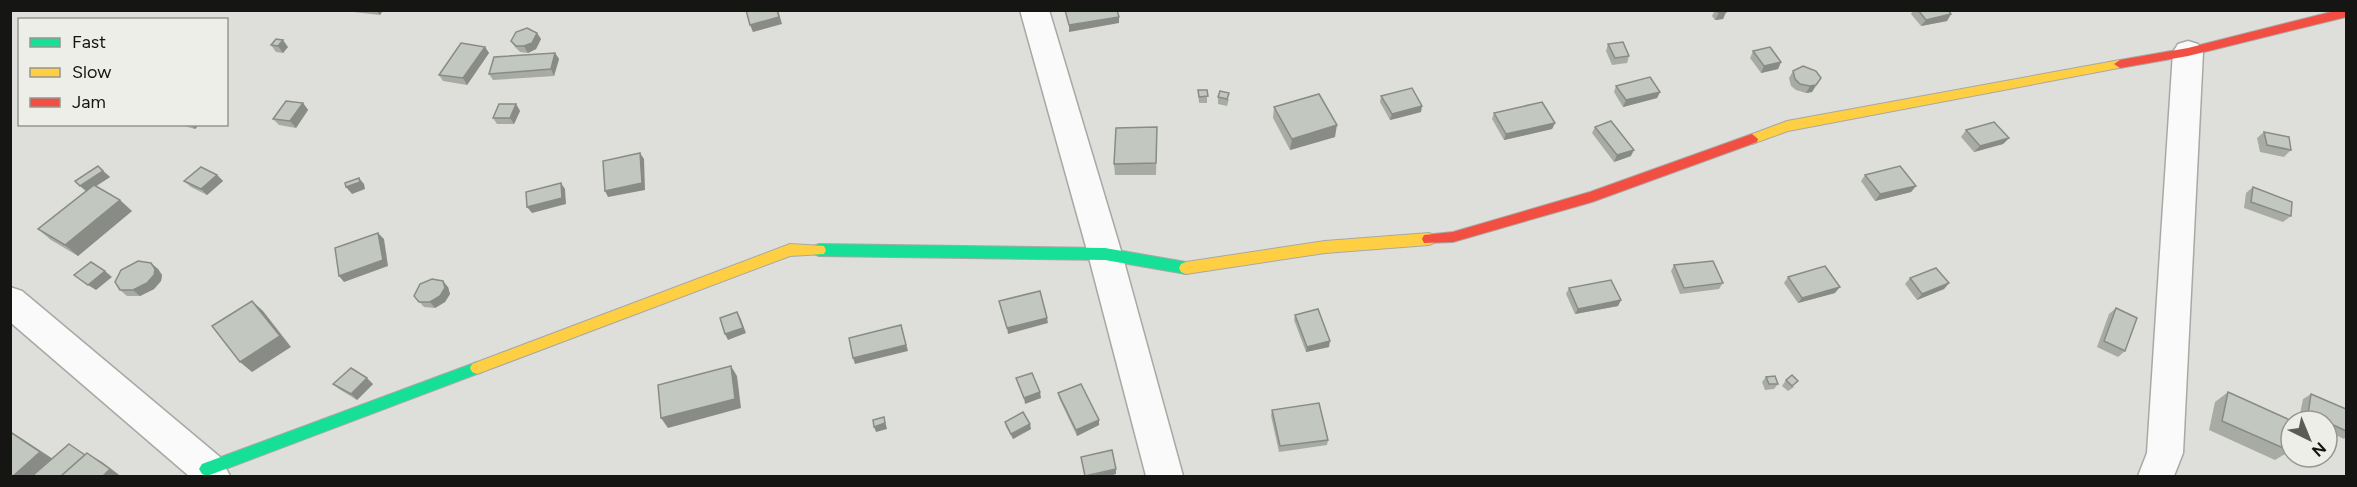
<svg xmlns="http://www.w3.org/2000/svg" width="2357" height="487" font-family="Figtree,sans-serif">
  <rect width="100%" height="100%" fill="#dedfdb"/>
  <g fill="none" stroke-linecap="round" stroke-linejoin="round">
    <defs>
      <g id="street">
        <polygon points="1020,10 1049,10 1122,254 1183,476 1146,476 1088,254"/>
        <polygon points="2188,41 2198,44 2203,52 2183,453 2174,476 2138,476 2147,453 2173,52 2178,44"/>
        <polygon points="10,287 22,291 220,457 230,476 189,476 10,322"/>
      </g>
      <g id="fast">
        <polygon points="819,244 1105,248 1186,262 1191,264 1193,268 1191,272 1186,274 1105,260 819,256 814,254 812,250 814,246"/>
        <polygon points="477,362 482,364 484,368 482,372 207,476 202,474 199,469 202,464"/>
      </g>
      <g id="slow">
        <polygon points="2120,60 2126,64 2124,67 1788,131 1752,144 1746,139 1747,136 1787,121"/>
        <polygon points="1429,233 1434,235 1436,239 1434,243 1429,245 1325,253 1186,274 1181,272 1179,268 1181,264 1186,262 1325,241"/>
        <polygon points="790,244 824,246 826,250 824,254 790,256 477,374 472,372 470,368 472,364"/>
      </g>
      <g id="jam">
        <polygon points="2339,10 2346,10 2346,17 2188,56 2120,68 2114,64 2120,60 2188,48"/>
        <polygon points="1752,134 1758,139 1757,142 1592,202 1453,242 1424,243 1422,239 1424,235 1453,232 1590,192"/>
      </g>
    </defs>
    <use href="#street" stroke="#a8a8a5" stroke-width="3"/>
    <use href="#fast" stroke="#a8a8a5" stroke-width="2"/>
    <use href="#slow" stroke="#a8a8a5" stroke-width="2"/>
    <use href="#jam" stroke="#a8a8a5" stroke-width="2"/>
    <use href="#street" fill="#fafafa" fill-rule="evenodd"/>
    <use href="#fast" fill="#16e098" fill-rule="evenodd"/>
    <use href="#slow" fill="#ffcf43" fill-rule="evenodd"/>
    <use href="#jam" fill="#f24e42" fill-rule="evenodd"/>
  </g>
  <g fill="#a7aba4">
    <polygon points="336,10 383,10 380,15"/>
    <polygon points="1715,10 1725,10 1726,12 1723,19 1715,20 1712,16"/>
    <polygon points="1913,10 1948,10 1951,14 1947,21 1921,26 1911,14"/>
    <polygon points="537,33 541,39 536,49 528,53 520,52 515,47 511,41"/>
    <polygon points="1608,44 1629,56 1627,63 1612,65 1606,51"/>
    <polygon points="271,45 288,47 283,53 276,52"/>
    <polygon points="485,47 489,53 467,85 443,81 439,75"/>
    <polygon points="1753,51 1781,62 1778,69 1761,73 1750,58"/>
    <polygon points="555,53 559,59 554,76 493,80 489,74"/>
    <polygon points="1803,66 1812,92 1806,93 1796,90 1791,86 1789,78 1793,71"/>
    <polygon points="1616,86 1660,92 1657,98 1623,107 1614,92"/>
    <polygon points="1198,90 1207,90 1207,103 1199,103"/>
    <polygon points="1381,96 1421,112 1390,120 1380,102"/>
    <polygon points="1218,97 1229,99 1227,106 1218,104"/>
    <polygon points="303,103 308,110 296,128 279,125 273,119"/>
    <polygon points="516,104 520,111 514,124 497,124 493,118"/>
    <polygon points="1274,107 1335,137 1290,150 1273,118"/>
    <polygon points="1494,113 1555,123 1552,129 1504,140 1492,119"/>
    <polygon points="177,124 200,124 195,129"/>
    <polygon points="1157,127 1156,175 1115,175 1114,164"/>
    <polygon points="1595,127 1631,156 1614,162 1592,133"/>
    <polygon points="1966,130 2009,138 2003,144 1974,152 1961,137"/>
    <polygon points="2264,132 2291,150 2284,157 2260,152 2257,138"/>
    <polygon points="98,166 110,177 96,186 132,211 78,256 51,240 38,229 86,191"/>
    <polygon points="217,175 223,181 207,195 191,187 184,181"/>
    <polygon points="1865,175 1916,186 1911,192 1875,201 1861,181"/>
    <polygon points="2253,187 2291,216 2283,222 2244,208 2246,193"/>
    <polygon points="1674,265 1723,283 1719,289 1680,294 1671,271"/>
    <polygon points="158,269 162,275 161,281 154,289 140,296 127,296 120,290"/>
    <polygon points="1788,277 1835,293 1798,303 1784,283"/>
    <polygon points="1910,278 1949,283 1944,289 1917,300 1905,284"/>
    <polygon points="448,287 450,294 445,302 435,308 424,307 414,296"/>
    <polygon points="1569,288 1621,300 1618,306 1575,314 1566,294"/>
    <polygon points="2116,308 2125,351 2118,357 2097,347 2109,314"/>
    <polygon points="1295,315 1329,347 1306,352 1294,320"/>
    <polygon points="1766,377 1778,384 1774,389 1765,390 1762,382"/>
    <polygon points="1786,380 1794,387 1788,391 1782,386"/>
    <polygon points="333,384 373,384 357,400 339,389"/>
    <polygon points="2228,392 2290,451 2275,460 2209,430 2215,402"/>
    <polygon points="1058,393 1099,420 1099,425 1077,436 1059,398"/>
    <polygon points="2311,394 2346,409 2346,437 2344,439 2327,431 2327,421 2304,421 2299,419 2303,399"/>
    <polygon points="1272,410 1328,440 1327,445 1279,452 1271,416"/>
    <polygon points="1005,422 1031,429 1013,439 1006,427"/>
  </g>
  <g fill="#888b86">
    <polygon points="376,10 383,10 380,15"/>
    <polygon points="778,10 782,24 753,32 750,25"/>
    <polygon points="1726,12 1723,19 1715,20 1719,13"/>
    <polygon points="1951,14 1947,21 1921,26 1926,20"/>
    <polygon points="1119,17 1119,23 1069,32 1069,25"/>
    <polygon points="537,33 541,39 536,49 528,53 524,46"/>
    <polygon points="283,40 288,47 283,53 278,46"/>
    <polygon points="485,47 489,53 467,85 463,78"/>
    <polygon points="555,53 559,59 554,76 551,69"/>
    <polygon points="1781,62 1778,69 1761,73 1764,66"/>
    <polygon points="1821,78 1812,92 1806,93 1810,86"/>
    <polygon points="1660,92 1657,98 1623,107 1626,100"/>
    <polygon points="303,103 308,110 296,128 290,121"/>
    <polygon points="516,104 520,111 514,124 510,118"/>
    <polygon points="1422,106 1421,112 1390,120 1392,114"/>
    <polygon points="1555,123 1552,129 1504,140 1506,134"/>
    <polygon points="190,124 200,124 195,129"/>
    <polygon points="1337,125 1335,137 1290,150 1292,139"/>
    <polygon points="2009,138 2003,144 1974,152 1980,146"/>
    <polygon points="1634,150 1631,156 1614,162 1617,155"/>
    <polygon points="640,153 644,159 645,190 608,197 605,191"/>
    <polygon points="103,171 110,177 87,192 80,186"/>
    <polygon points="217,175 223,181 207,195 201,189"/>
    <polygon points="359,178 364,184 365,189 352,194 346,187"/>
    <polygon points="561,183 565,189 566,204 532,213 527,207"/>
    <polygon points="1916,186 1911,192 1875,201 1880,194"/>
    <polygon points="120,200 132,211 78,256 65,245"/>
    <polygon points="378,233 384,239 388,266 344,282 339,276"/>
    <polygon points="151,263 158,269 162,275 161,281 154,289 140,296 133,290"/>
    <polygon points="105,271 112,277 96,290 88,285"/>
    <polygon points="443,281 448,287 450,294 445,302 435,308 430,302"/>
    <polygon points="1949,283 1944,289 1917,300 1922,294"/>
    <polygon points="1840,287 1835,293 1798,303 1802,298"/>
    <polygon points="1621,300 1618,306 1575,314 1578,309"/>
    <polygon points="252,301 263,311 291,347 252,372 240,362"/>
    <polygon points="737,312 740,317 746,333 728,340 725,334"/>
    <polygon points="1047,318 1048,323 1008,334 1007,328"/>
    <polygon points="901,325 908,351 855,364 853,358"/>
    <polygon points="1330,341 1329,347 1306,352 1307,347"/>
    <polygon points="731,366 737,376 741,408 668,428 661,418"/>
    <polygon points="367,378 373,384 357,400 351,394"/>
    <polygon points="1040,392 1041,398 1025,404 1024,398"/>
    <polygon points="884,417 887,429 876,432 874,427"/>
    <polygon points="1099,420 1099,425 1077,436 1076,430"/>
    <polygon points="1030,424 1031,429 1013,439 1011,434"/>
    <polygon points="10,431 18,436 56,461 38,477 12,477"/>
    <polygon points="87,453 102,462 122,477 102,477"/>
    <polygon points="1116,469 1116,474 1106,477 1085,477"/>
  </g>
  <g fill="#c2c7bf" stroke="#888b86" stroke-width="1.5">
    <polygon points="746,10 777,10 779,17 750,25"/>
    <polygon points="1065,10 1117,10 1119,17 1069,25"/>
    <polygon points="1716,10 1725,10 1726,12 1719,13"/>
    <polygon points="1918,10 1948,10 1951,14 1926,20"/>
    <polygon points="527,28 537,33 532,43 524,46 516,46 511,41 516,32"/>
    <polygon points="276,39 283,40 278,46 271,45"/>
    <polygon points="1623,42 1629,56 1615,58 1608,44"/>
    <polygon points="461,43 485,47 463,78 439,75"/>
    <polygon points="1770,47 1781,62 1764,66 1753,51"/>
    <polygon points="555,53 551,69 489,74 494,57"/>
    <polygon points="1803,66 1816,71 1821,78 1816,85 1810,86 1800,84 1795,79 1793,71"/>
    <polygon points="1650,77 1660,92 1626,100 1616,86"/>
    <polygon points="1412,88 1422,106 1392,114 1381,96"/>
    <polygon points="1198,90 1207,90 1208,96 1199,97"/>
    <polygon points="1220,91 1229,93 1227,99 1218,97"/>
    <polygon points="1319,94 1337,125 1292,139 1274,107"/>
    <polygon points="286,101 303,103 290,121 273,119"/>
    <polygon points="1542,102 1555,123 1506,134 1494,113"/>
    <polygon points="499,104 516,104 510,118 493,118"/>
    <polygon points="1611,121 1634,150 1617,155 1595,127"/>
    <polygon points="1994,122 2009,138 1980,146 1966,130"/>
    <polygon points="1157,127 1156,163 1114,164 1116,128"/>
    <polygon points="2264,132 2289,137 2291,150 2267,145"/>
    <polygon points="640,153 642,183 605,191 603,161"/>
    <polygon points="98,166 103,171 80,186 75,181"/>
    <polygon points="1900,166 1916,186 1880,194 1865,175"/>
    <polygon points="201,167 217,175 201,189 184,181"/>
    <polygon points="359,178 360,182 346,187 345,183"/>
    <polygon points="561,183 562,198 527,207 526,192"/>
    <polygon points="94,185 120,200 65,245 38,229"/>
    <polygon points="2253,187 2292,202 2291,216 2251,202"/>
    <polygon points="378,233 383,260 339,276 335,248"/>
    <polygon points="138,261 151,263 155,269 154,275 147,283 133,290 120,290 115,282 121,270"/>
    <polygon points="1713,261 1723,283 1684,288 1674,265"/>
    <polygon points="91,262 105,271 88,285 74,275"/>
    <polygon points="1825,266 1840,287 1802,298 1788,277"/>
    <polygon points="1936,268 1949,283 1922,294 1910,278"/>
    <polygon points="432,279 443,281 445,288 440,296 430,302 419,302 414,296 420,284"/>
    <polygon points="1611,280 1621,300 1578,309 1569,288"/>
    <polygon points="1040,291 1047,318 1007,328 999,301"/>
    <polygon points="252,301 280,336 240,362 212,326"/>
    <polygon points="2116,308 2137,318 2125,351 2104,341"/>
    <polygon points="1318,309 1330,341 1307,347 1295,315"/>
    <polygon points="737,312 743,328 725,334 720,318"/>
    <polygon points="901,325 906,345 853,358 849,338"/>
    <polygon points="731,366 735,399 661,418 658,385"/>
    <polygon points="351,368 367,378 351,394 333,384"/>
    <polygon points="1032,373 1040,392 1024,398 1016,378"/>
    <polygon points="1792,375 1798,381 1792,386 1786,380"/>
    <polygon points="1775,376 1778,384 1769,384 1766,377"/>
    <polygon points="1081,384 1099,420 1076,430 1058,393"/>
    <polygon points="2228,392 2292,421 2291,421 2291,445 2290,451 2222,421"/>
    <polygon points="2311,394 2346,409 2346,431 2327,422 2327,421 2325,421 2308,414"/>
    <polygon points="1319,403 1328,440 1280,446 1272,410"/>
    <polygon points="1023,412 1030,424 1011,434 1005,422"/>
    <polygon points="884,417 885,423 874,427 873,420"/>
    <polygon points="10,432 40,452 12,477 10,477"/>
    <polygon points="69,444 85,455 60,477 31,477"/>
    <polygon points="1112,450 1116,469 1085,476 1081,457"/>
    <polygon points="87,453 110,469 102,477 60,477"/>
  </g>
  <rect width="2357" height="487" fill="none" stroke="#151513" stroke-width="24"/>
  <rect x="18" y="18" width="210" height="108" fill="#edeee7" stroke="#979792" stroke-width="1.5"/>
  <rect x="30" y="38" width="30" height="9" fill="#16e098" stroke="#979792" stroke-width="1.5"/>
  <text x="72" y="48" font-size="18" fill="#151513">Fast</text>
  <rect x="30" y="68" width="30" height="9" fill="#ffcf43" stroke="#979792" stroke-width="1.5"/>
  <text x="72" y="78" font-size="18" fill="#151513">Slow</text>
  <rect x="30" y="98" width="30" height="9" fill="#f24e42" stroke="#979792" stroke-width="1.5"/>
  <text x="72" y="108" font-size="18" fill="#151513">Jam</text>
  <g transform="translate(2309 439) rotate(137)"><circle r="28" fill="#edeee7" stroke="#979792" stroke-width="1.5"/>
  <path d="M0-4.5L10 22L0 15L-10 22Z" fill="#5b5c59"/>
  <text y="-9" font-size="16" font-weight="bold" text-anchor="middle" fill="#151513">N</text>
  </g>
</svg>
